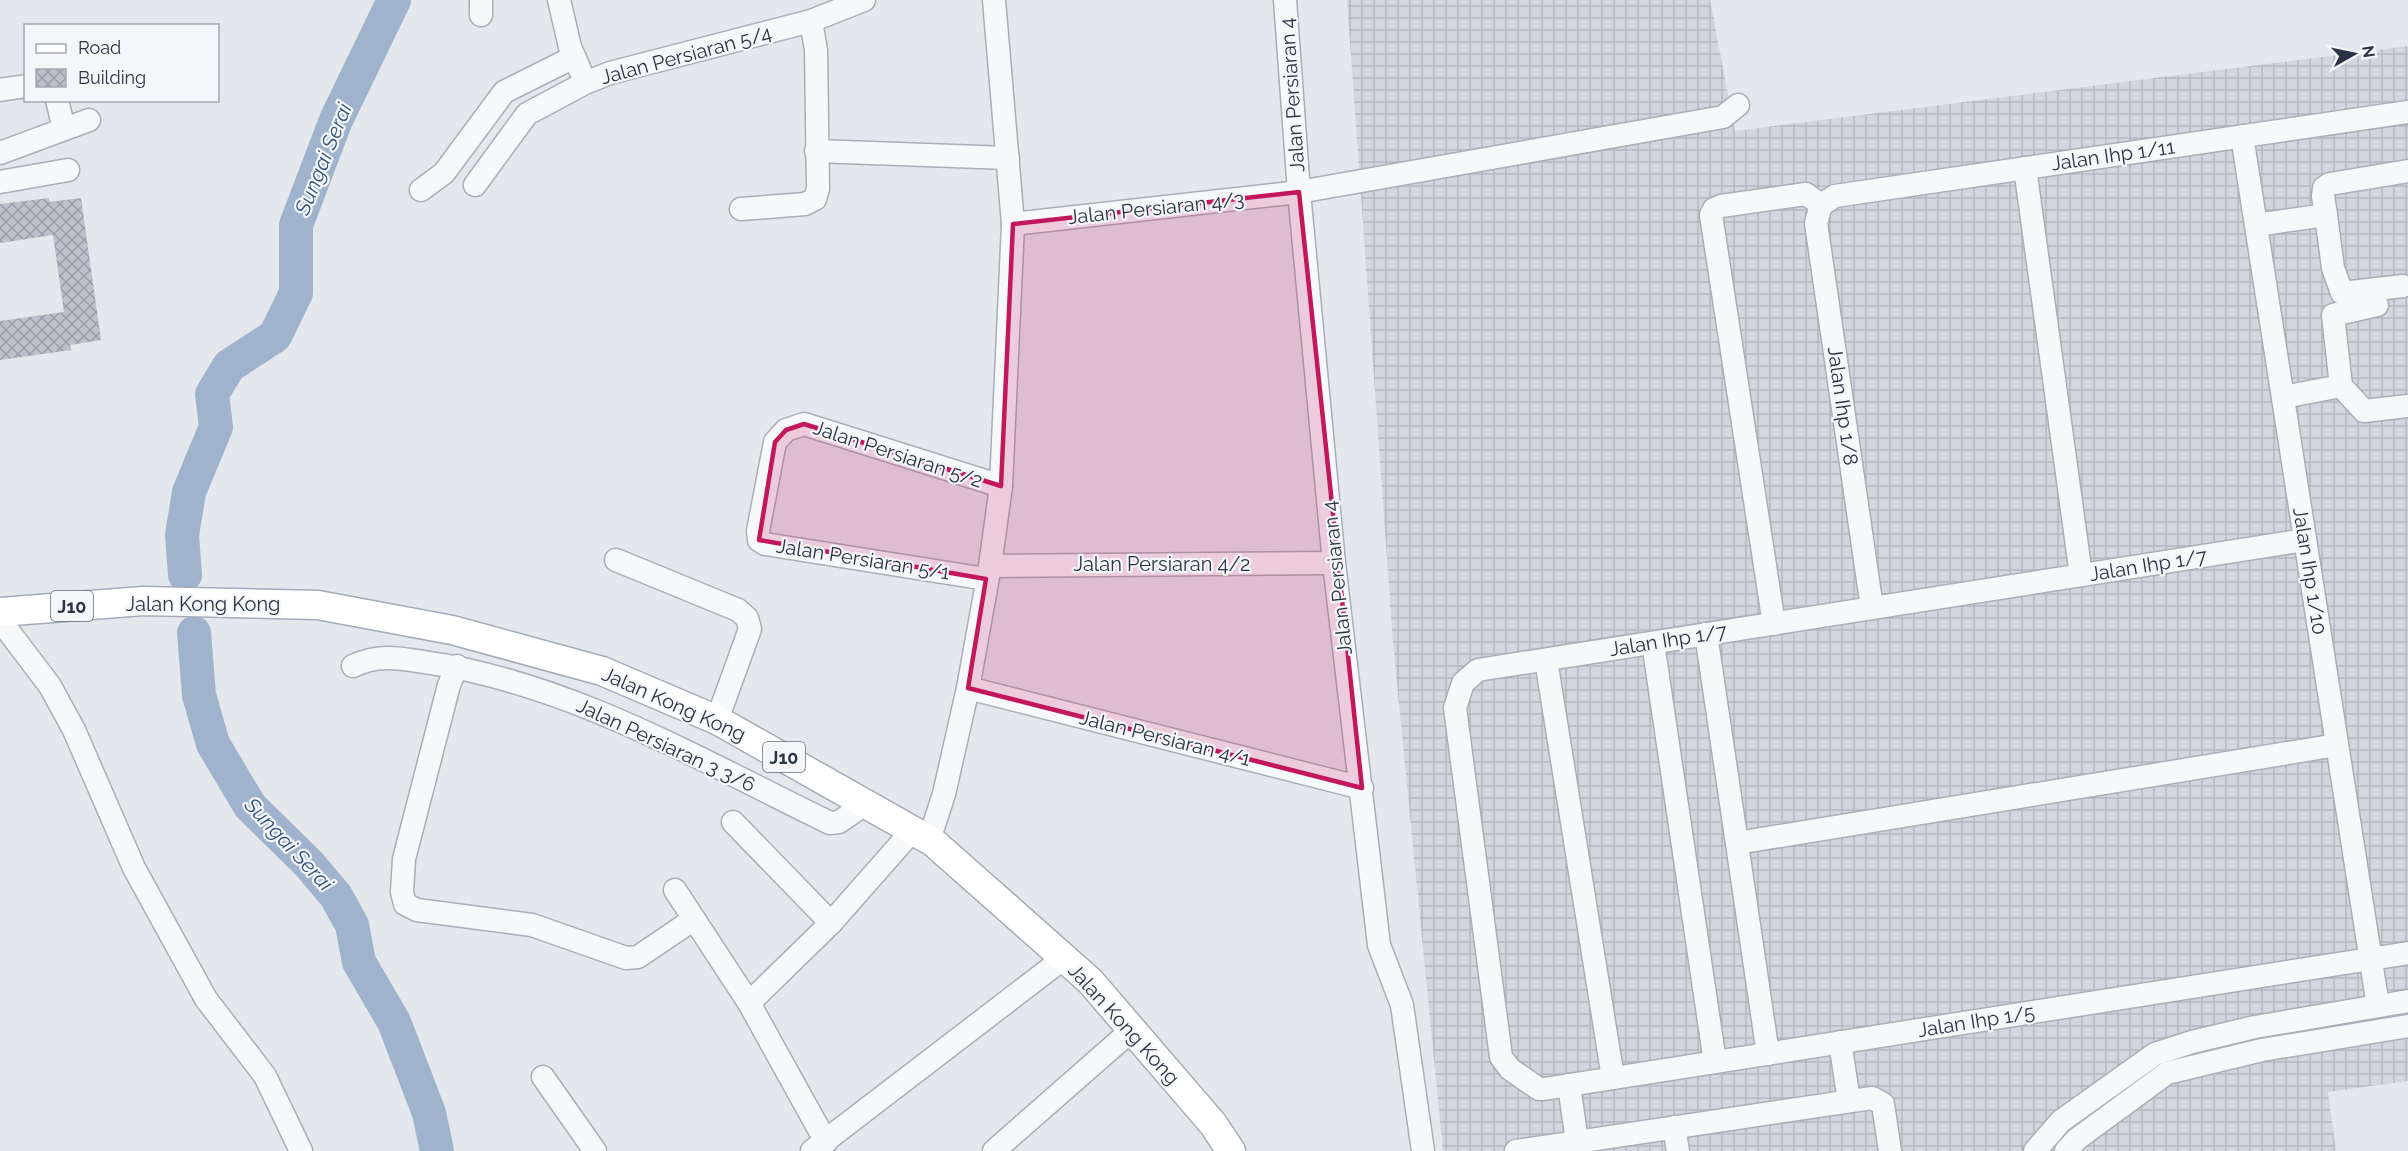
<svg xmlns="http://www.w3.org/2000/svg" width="2408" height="1151" font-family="Raleway,sans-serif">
  <defs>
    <pattern id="industrial-grid" width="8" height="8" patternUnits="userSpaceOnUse" patternTransform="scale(1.5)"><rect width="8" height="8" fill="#d2d6de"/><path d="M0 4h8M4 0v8" fill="none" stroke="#b4b8c0"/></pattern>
    <pattern id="building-cross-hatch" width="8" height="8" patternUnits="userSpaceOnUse" patternTransform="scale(1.5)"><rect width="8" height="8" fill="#bbc0ca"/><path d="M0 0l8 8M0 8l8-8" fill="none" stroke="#989da6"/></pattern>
  </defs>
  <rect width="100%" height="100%" fill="#e4e7ec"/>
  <polygon fill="url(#industrial-grid)" points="1347,0 1710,0 1735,131 2408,46 2408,1081 2328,1092 2336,1151 1443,1151 1393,643"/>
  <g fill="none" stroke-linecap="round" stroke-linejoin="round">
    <g stroke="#9fb4cc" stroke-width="34">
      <polyline points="185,575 182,535 189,492 216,427 212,394 229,366 275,336 296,293 296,225 336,120 394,0"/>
      <polyline points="194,633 199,695 213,744 250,806 309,864 336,896 352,925 359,962 394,1022 429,1113 437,1151"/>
    </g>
  </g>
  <polygon fill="url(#building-cross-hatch)" points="49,198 49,202 81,198 101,340 70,345 71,350 0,360 0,321 64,312 53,235 0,243 0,204"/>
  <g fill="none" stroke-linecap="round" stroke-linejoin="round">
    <defs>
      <g id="minor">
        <polyline points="559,0 570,47 580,70"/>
        <polyline points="1285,0 1299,192 1334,563 1379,945 1402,1005 1423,1151"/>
        <polyline points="481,15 481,0"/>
        <polyline points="0,90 26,86"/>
        <polyline points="57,100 64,129"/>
        <polyline points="2242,136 2378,1006"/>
        <polyline points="816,151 1008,158"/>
        <polyline points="0,153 89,120"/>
        <polyline points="2025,168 2081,575"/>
        <polyline points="0,182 68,170"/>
        <polyline points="475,185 527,114 585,83 610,73 811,21 864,0"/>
        <polyline points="421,190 444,173 504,92 574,57"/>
        <polyline points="1821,205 1835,196 2408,112"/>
        <polyline points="1821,205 1816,223 1872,608"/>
        <polyline points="741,209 805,204 815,199 818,189 816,50 811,21"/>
        <polyline points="2326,215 2323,196 2324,188 2330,184 2408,171"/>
        <polyline points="1013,224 1299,192 1723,117 1738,105"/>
        <polyline points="2256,225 2326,215 2333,268 2342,293 2403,286"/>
        <polyline points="2341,386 2333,315 2377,305"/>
        <polyline points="2283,397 2341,386 2364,411 2408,406"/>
        <polyline points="2305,540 1478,670 1463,683 1455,708 1501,1057 1510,1069 1539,1089 1544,1089 2408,953"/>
        <polyline points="616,560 738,610 747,618 750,629 717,720"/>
        <polyline points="990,566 1334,563"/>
        <polyline points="986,579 765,544 759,540 758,531 775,442 786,430 804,424 1001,486"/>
        <polyline points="0,620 50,686 74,730 134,868 206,999 265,1076 301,1151"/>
        <polyline points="1774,624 1711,215 1714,209 1721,206 1806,194 1821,205"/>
        <polyline points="1706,634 1768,1054"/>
        <polyline points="1653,643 1715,1062"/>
        <polyline points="1546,660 1613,1078"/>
        <path d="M 353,666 C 378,654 398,658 424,662 C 570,683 700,760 830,823 L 839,822 L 865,804"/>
        <polyline points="457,666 449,685 404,859 402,892 405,904 417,910 532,925 626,958 638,957 694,919"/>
        <polyline points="968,688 1362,788"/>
        <polyline points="733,822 831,923"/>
        <polyline points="929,840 944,794 968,688 990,566 1001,486 1013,224 994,0"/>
        <polyline points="1737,843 2337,745"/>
        <polyline points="675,890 749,1003 826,1142"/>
        <polyline points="749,1003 831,923 912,831"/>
        <polyline points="1840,1042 1849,1101"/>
        <polyline points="543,1077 595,1151"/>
        <polyline points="1569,1085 1577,1142"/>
        <polyline points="1674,1127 1678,1151"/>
        <polyline points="812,1151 1064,958"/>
        <polyline points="994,1151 1133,1029"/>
        <polyline points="1516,1151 1872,1098 1883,1104 1890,1151"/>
        <polyline points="2035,1151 2061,1121 2155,1054 2192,1042 2255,1027 2408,1001"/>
        <polyline points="2066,1151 2077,1139 2167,1073 2262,1050 2408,1026"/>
      </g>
      <polyline id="major" points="0,612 143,601 318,605 452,630 602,671 717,720 933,842 1090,981 1213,1124 1231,1151"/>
    </defs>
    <use href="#minor" stroke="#a9aeb7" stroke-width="25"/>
    <use href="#major" stroke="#a3abb8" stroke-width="31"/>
    <use href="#minor" stroke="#f7f8fa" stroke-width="22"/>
    <use href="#major" stroke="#fff" stroke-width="28"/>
  </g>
  <path fill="#c2185b" fill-opacity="0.2" stroke="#c2185b" stroke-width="4.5" stroke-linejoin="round" d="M 1299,192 L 1362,788 L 968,688 L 986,579 L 759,540 L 775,442 L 786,430 L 804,424 L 1001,486 L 1013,224 Z"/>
  <g text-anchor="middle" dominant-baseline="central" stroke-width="4.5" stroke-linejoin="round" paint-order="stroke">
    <g fill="#f4f6f9" stroke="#676e7b" stroke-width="1.5">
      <rect x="51" y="591" width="42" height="30" rx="4.5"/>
      <rect x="763" y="742" width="42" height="30" rx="4.5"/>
    </g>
    <g font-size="18" font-weight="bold" fill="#2b3445">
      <text x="72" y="606">J10</text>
      <text x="784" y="757">J10</text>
    </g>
    <g font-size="20" fill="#2b3445" stroke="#f4f6f9">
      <text transform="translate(686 55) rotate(-15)">Jalan Persiaran 5/4</text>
      <text transform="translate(1292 95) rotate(-94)">Jalan Persiaran 4</text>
      <text transform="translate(2113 155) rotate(-8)">Jalan Ihp 1/11</text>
      <text transform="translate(1156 208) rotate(-6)">Jalan Persiaran 4/3</text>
      <text transform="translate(1843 406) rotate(82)">Jalan Ihp 1/8</text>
      <text transform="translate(898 454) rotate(18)">Jalan Persiaran 5/2</text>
      <text transform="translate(863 559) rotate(9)">Jalan Persiaran 5/1</text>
      <text x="1162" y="564">Jalan Persiaran 4/2</text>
      <text transform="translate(2148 565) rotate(-9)">Jalan Ihp 1/7</text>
      <text transform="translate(2310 571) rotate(81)">Jalan Ihp 1/10</text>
      <text transform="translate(1337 578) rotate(-96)">Jalan Persiaran 4</text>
      <text x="203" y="604">Jalan Kong Kong</text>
      <text transform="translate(1668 640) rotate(-9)">Jalan Ihp 1/7</text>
      <text transform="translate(674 704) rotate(24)">Jalan Kong Kong</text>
      <text transform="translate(1165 738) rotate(14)">Jalan Persiaran 4/1</text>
      <text transform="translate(666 745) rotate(25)">Jalan Persiaran 3 3/6</text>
      <text transform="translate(1976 1021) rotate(-9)">Jalan Ihp 1/5</text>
      <text transform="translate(1124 1024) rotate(48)">Jalan Kong Kong</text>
    </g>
    <g font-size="21" font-style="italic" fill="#34527a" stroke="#f4f6f9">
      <text transform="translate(323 159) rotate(-68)">Sungai Serai</text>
      <text transform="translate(289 844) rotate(47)">Sungai Serai</text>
    </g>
  </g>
  <rect x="24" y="24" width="195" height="78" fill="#f4f6f9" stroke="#a4a8b1" stroke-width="1.5"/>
  <rect x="36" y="44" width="30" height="9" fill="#ffffff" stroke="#a4a8b1" stroke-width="1.5"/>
  <text x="78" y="54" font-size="18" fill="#2b3445">Road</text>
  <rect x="36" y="69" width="30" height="18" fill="url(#building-cross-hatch)" stroke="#a4a8b1" stroke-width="1.5"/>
  <text x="78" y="84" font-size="18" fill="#2b3445">Building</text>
  <g transform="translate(2354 54) rotate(81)" stroke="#f4f6f9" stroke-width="4.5" paint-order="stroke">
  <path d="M0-4.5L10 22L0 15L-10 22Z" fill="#2b3445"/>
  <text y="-9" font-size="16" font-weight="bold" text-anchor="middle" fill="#2b3445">N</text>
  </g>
</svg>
